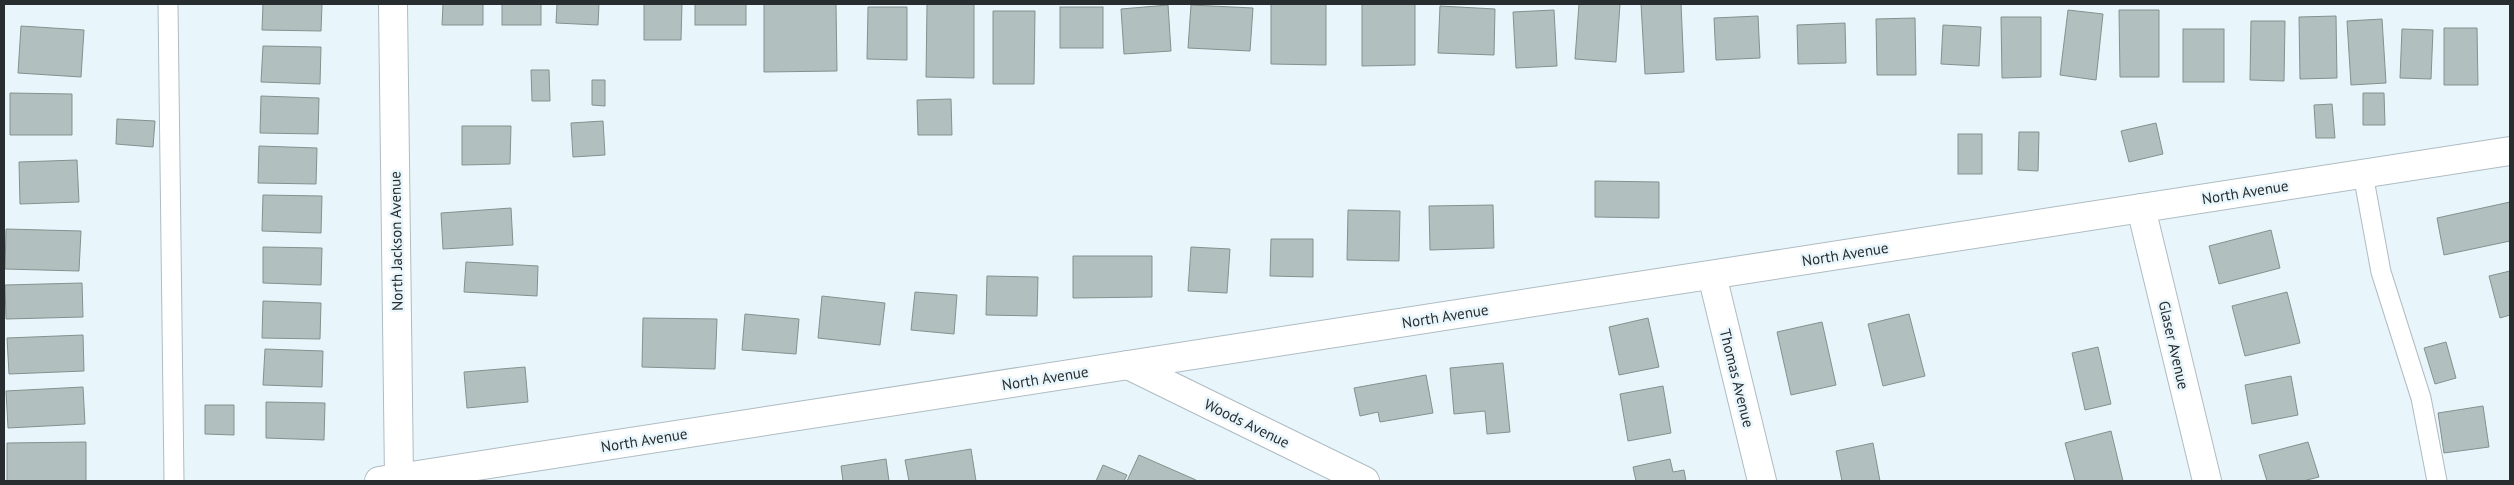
<svg xmlns="http://www.w3.org/2000/svg" width="2514" height="485" font-family="'PT Sans',sans-serif">
  <rect width="100%" height="100%" fill="#e8f6fc"/>
  <g fill="#b1c0be" stroke="#83918f">
    <polygon points="263,4 322,4 321,31 262,30"/>
    <polygon points="443,4 483,4 483,25 442,25"/>
    <rect x="502" y="4" width="39" height="21"/>
    <polygon points="557,4 599,4 598,25 556,23"/>
    <polygon points="644,4 682,4 681,40 644,40"/>
    <rect x="695" y="4" width="51" height="21"/>
    <polygon points="764,4 836,4 837,71 764,72"/>
    <polygon points="927,4 974,4 974,78 926,77"/>
    <polygon points="1271,4 1326,4 1326,65 1271,64"/>
    <polygon points="1362,4 1415,4 1415,65 1362,66"/>
    <polygon points="1579,4 1620,4 1616,62 1575,59"/>
    <polygon points="1641,4 1681,4 1684,72 1645,74"/>
    <polygon points="1168,5 1171,51 1124,54 1121,9"/>
    <polygon points="1191,5 1253,8 1250,51 1188,48"/>
    <polygon points="1440,6 1495,9 1494,55 1438,53"/>
    <polygon points="868,7 907,7 907,60 867,59"/>
    <rect x="1060" y="7" width="43" height="41"/>
    <polygon points="1554,10 1557,66 1516,68 1513,12"/>
    <polygon points="2068,10 2103,14 2096,80 2060,75"/>
    <polygon points="2119,10 2159,10 2159,77 2120,77"/>
    <polygon points="993,11 1035,11 1034,84 993,84"/>
    <polygon points="1758,16 1760,58 1716,60 1714,18"/>
    <polygon points="2336,16 2337,78 2300,79 2299,17"/>
    <polygon points="2001,17 2041,17 2041,77 2002,78"/>
    <polygon points="1915,18 1916,75 1877,75 1876,19"/>
    <polygon points="2382,19 2386,83 2351,85 2347,21"/>
    <polygon points="2251,21 2285,21 2284,81 2250,80"/>
    <polygon points="1845,23 1846,63 1798,64 1797,25"/>
    <polygon points="1943,25 1981,27 1979,66 1941,64"/>
    <polygon points="21,26 84,30 81,77 18,73"/>
    <polygon points="2444,28 2477,28 2478,85 2444,85"/>
    <rect x="2183" y="29" width="41" height="53"/>
    <polygon points="2402,29 2433,30 2431,79 2400,78"/>
    <polygon points="263,46 321,47 320,84 261,82"/>
    <polygon points="531,70 549,70 550,101 532,101"/>
    <polygon points="592,80 605,80 605,106 592,105"/>
    <polygon points="10,93 72,94 72,135 10,135"/>
    <polygon points="2363,93 2384,93 2385,125 2363,125"/>
    <polygon points="261,96 319,98 318,134 260,133"/>
    <polygon points="951,99 952,135 918,135 917,100"/>
    <polygon points="2332,104 2335,138 2316,138 2314,105"/>
    <polygon points="117,119 155,121 153,147 116,144"/>
    <polygon points="603,121 605,155 573,157 571,123"/>
    <polygon points="2156,123 2163,154 2129,162 2121,131"/>
    <polygon points="462,126 511,126 510,164 462,165"/>
    <polygon points="2019,132 2039,132 2038,171 2018,170"/>
    <rect x="1958" y="134" width="24" height="40"/>
    <polygon points="259,146 317,148 316,184 258,183"/>
    <polygon points="77,160 79,202 20,204 19,162"/>
    <polygon points="1595,181 1659,182 1659,218 1595,217"/>
    <polygon points="263,195 322,196 321,233 262,231"/>
    <polygon points="2510,202 2510,241 2444,255 2437,218"/>
    <polygon points="1493,205 1494,248 1430,250 1429,206"/>
    <polygon points="511,208 513,245 443,249 441,213"/>
    <polygon points="1348,210 1400,211 1399,261 1347,260"/>
    <polygon points="6,229 81,231 79,271 5,269"/>
    <polygon points="2271,230 2280,268 2219,284 2209,246"/>
    <polygon points="1271,239 1313,239 1313,277 1270,276"/>
    <polygon points="263,247 322,248 321,285 263,283"/>
    <polygon points="1191,247 1230,249 1227,293 1188,291"/>
    <polygon points="1073,256 1152,256 1152,297 1073,298"/>
    <polygon points="466,262 538,266 537,296 464,292"/>
    <polygon points="2510,271 2510,315 2500,318 2489,276"/>
    <polygon points="987,276 1038,277 1037,316 986,315"/>
    <polygon points="82,283 83,317 6,319 5,285"/>
    <polygon points="915,292 957,295 954,334 911,330"/>
    <polygon points="2287,292 2300,343 2245,356 2232,306"/>
    <polygon points="822,296 885,303 880,345 818,338"/>
    <polygon points="263,301 321,303 320,339 262,338"/>
    <polygon points="745,314 799,319 796,354 742,350"/>
    <polygon points="1909,314 1925,376 1883,386 1868,324"/>
    <polygon points="643,318 717,319 715,369 642,367"/>
    <polygon points="1648,318 1659,367 1619,375 1609,327"/>
    <polygon points="1822,322 1836,385 1791,395 1777,332"/>
    <polygon points="83,335 84,371 9,374 7,338"/>
    <polygon points="2446,342 2456,378 2435,384 2424,348"/>
    <polygon points="2098,347 2111,404 2085,410 2072,353"/>
    <polygon points="265,349 323,351 322,387 263,385"/>
    <polygon points="1503,363 1510,432 1487,434 1485,411 1454,414 1450,368"/>
    <polygon points="525,367 528,402 467,408 464,372"/>
    <polygon points="1426,375 1433,413 1380,422 1378,412 1360,416 1354,388"/>
    <polygon points="2291,376 2298,415 2252,424 2245,385"/>
    <polygon points="1663,386 1671,433 1628,441 1620,394"/>
    <polygon points="83,387 85,424 8,428 6,391"/>
    <polygon points="266,402 325,403 324,440 266,438"/>
    <polygon points="205,405 234,405 234,435 205,434"/>
    <polygon points="2483,406 2489,447 2444,453 2438,413"/>
    <polygon points="2111,431 2123,481 2075,481 2065,443"/>
    <polygon points="86,442 86,481 7,481 7,443"/>
    <polygon points="2308,442 2319,477 2303,481 2267,481 2259,455"/>
    <polygon points="1873,443 1880,481 1842,481 1836,451"/>
    <polygon points="971,449 976,481 909,481 905,460"/>
    <polygon points="1139,455 1196,480 1196,481 1127,481"/>
    <polygon points="886,459 889,481 843,481 841,466"/>
    <polygon points="1670,459 1673,472 1684,470 1686,481 1636,481 1633,467"/>
    <polygon points="1103,465 1127,475 1124,481 1096,481"/>
  </g>
  <g fill="none" stroke-linecap="round" stroke-linejoin="round">
    <defs>
      <g id="lane">
        <polyline points="168,4 174,481"/>
        <polyline points="2363,174 2381,272 2421,398 2437,481"/>
      </g>
      <g id="street">
        <polyline points="393,4 399,478"/>
        <polyline points="2141,208 2207,481"/>
        <polyline points="1712,275 1762,481"/>
        <polyline points="1128,365 1365,481"/>
        <polyline points="379,481 2510,151"/>
      </g>
    </defs>
    <use href="#lane" stroke="#afbcc2" stroke-width="21"/>
    <use href="#street" stroke="#afbcc2" stroke-width="30"/>
    <use href="#lane" stroke="#fff" stroke-width="19"/>
    <use href="#street" stroke="#fff" stroke-width="28"/>
  </g>
  <g text-anchor="middle" dominant-baseline="central" stroke-width="5" stroke-linejoin="round" paint-order="stroke">
    <g font-size="15" fill="#282d2f" stroke="#e8f6fc">
      <text transform="translate(2245 192) rotate(-9)">North Avenue</text>
      <text transform="translate(396 241) rotate(-91)">North Jackson Avenue</text>
      <text transform="translate(1845 254) rotate(-9)">North Avenue</text>
      <text transform="translate(1445 316) rotate(-9)">North Avenue</text>
      <text transform="translate(2174 345) rotate(77)">Glaser Avenue</text>
      <text transform="translate(1045 378) rotate(-9)">North Avenue</text>
      <text transform="translate(1737 378) rotate(76)">Thomas Avenue</text>
      <text transform="translate(1247 423) rotate(26)">Woods Avenue</text>
      <text transform="translate(644 440) rotate(-9)">North Avenue</text>
    </g>
  </g>
  <rect width="2514" height="485" fill="none" stroke="#282d2f" stroke-width="10"/>
</svg>
